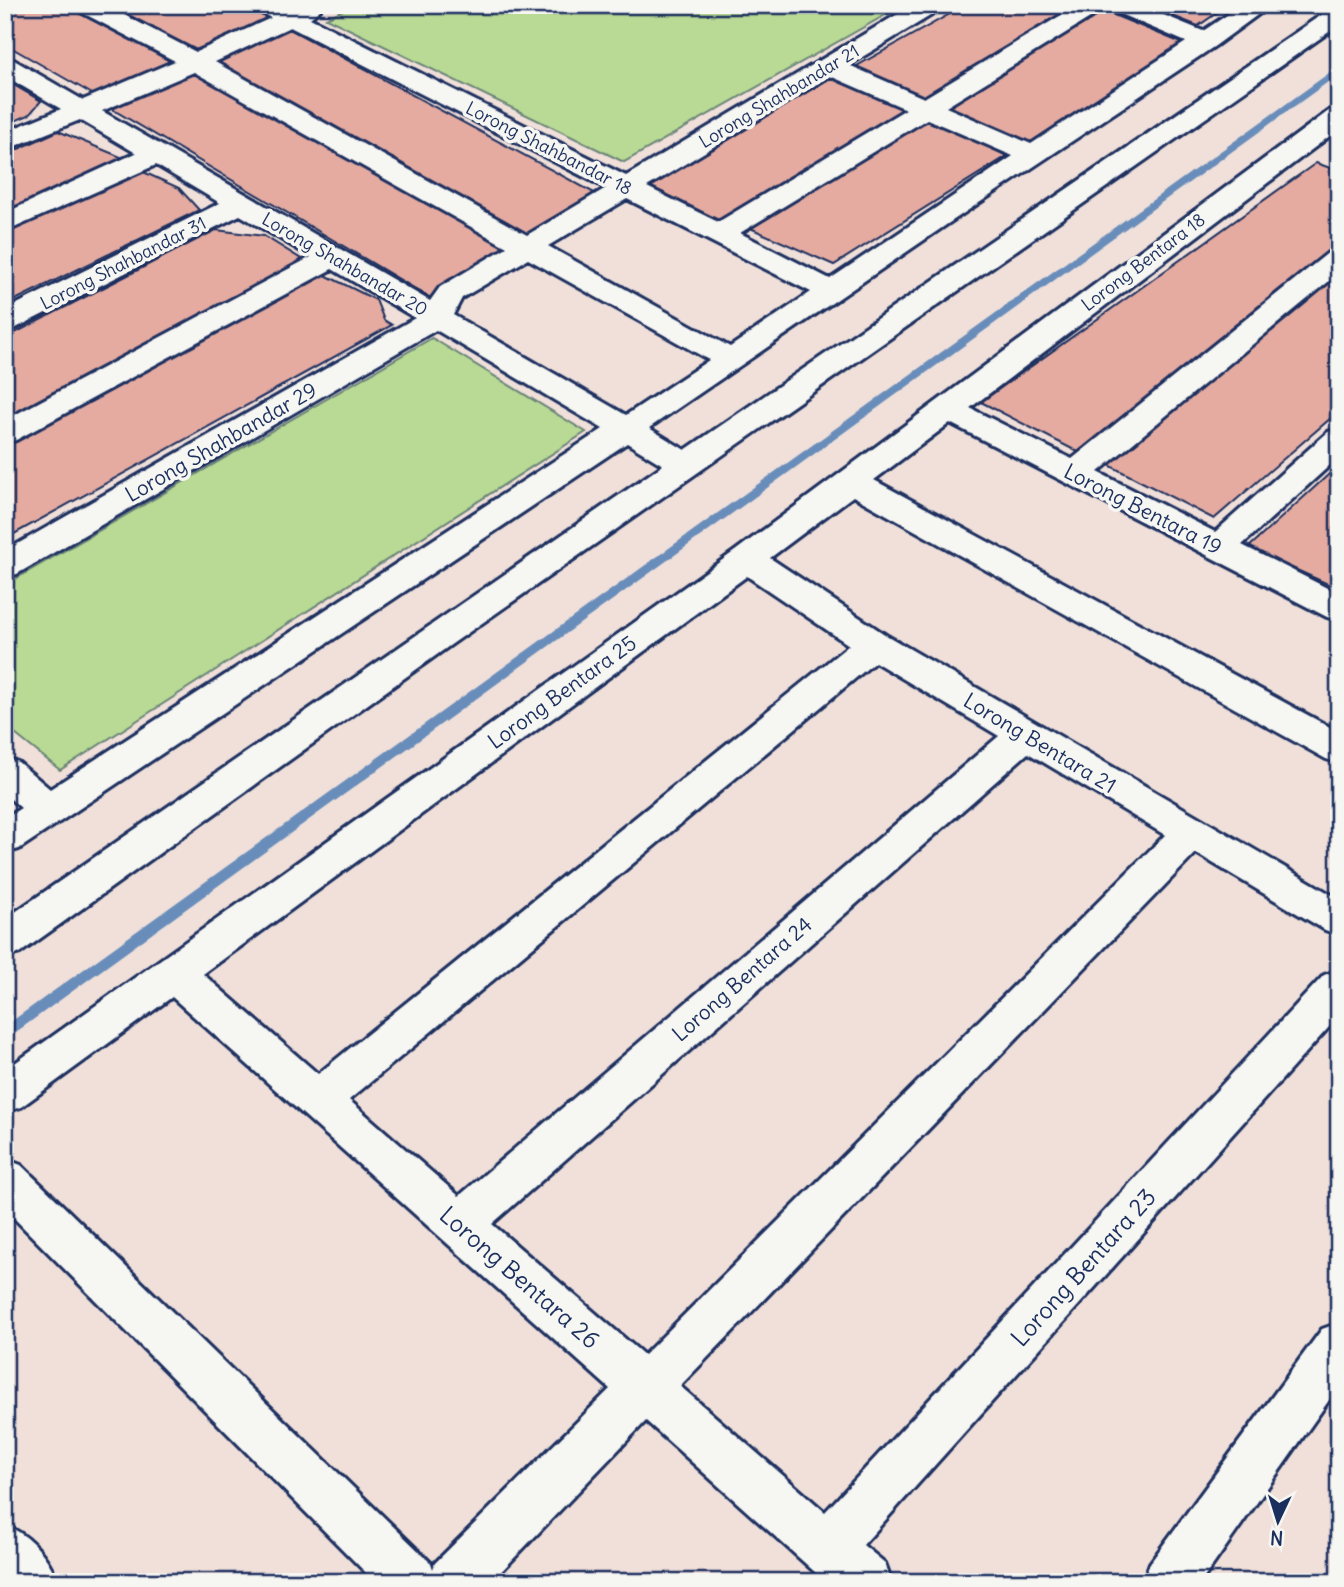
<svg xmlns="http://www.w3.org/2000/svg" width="1344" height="1587" font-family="Delius,sans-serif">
  <rect width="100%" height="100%" fill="#f1e0da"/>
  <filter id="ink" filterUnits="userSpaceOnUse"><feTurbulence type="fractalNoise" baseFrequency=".0143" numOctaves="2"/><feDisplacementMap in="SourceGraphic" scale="14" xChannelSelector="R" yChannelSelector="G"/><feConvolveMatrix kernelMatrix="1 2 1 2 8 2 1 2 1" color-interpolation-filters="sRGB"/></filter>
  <g filter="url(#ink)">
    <g fill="#b9da94" stroke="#6a8479" stroke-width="2">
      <polygon points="353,5 903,5 624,162 326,18"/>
      <polygon points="432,338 586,432 60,770 5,726 5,585"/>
    </g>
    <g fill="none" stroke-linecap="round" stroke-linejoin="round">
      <polygon fill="#698dba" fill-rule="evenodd" points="1336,68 1339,68 1339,74 5,1040 5,1026"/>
    </g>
    <g fill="#e5aba1" stroke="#1b2f5e" stroke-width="2">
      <polygon points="5,5 69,5 173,63 94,95 5,44"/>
      <polygon points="105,5 250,5 276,18 195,54"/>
      <polygon points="966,5 1069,5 1083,10 926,100 855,67"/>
      <polygon points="1145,5 1228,5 1198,26"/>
      <polygon points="1104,11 1184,44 1030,144 944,107"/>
      <polygon points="288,28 600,196 525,237 208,63"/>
      <polygon points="196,69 510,249 431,298 112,109"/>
      <polygon points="837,74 914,110 726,224 649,186"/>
      <polygon points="5,80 41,101 29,115 5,125"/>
      <polygon points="929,117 1007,156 834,265 748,227"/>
      <polygon points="58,131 128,160 5,217 5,155"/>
      <polygon points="1316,163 1339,171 1339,244 1078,452 981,402"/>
      <polygon points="139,170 179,188 199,210 5,305 5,233"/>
      <polygon points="216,230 264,236 306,262 5,423 5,338"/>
      <polygon points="311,268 376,300 384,320 392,325 5,539 5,440"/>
      <polygon points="1339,273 1339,411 1214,519 1107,464"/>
      <polygon points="1339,465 1339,589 1248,548"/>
    </g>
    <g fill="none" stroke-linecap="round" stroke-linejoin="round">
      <defs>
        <g id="minor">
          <path d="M 74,5 L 105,5 L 196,52 L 271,18 L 256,10 L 253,5 L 285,5 L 291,9 L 298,5 L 317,5 L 320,10 L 310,18 L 626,176 L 913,5 L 943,5 L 940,10 L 849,65 L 924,98 L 1078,5 L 1139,5 L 1203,31 L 1242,5 L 1271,5 L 1215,46 L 949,223 L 649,428 L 685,450 L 1330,9 L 1339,7 L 1339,25 L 452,644 L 20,953 L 5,957 L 5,919 L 663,465 L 627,443 L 19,849 L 5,853 L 5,818 L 21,808 L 5,794 L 5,758 L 18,762 L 50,789 L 603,429 L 436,330 L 17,574 L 5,577 L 5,551 L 415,318 L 332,269 L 16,440 L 5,443 L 5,420 L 311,257 L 240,215 L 16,328 L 5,331 L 5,310 L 220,203 L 156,165 L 5,232 L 5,213 L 136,153 L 80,120 L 5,150 L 5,132 L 61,109 L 5,76 L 5,57 L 14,60 L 83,100 L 175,61 L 77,10 ZM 1106,8 L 1186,42 L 1031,144 L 946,107 ZM 290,27 L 606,188 L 527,235 L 215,62 ZM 194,72 L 507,247 L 440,287 L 430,301 L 102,111 ZM 830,76 L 906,109 L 718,222 L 647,187 ZM 927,119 L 1013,156 L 830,279 L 740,233 ZM 627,199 L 811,292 L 730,347 L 548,246 ZM 528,259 L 709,360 L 626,415 L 453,315 L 462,298 Z"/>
          <path d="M 1339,108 L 1339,129 L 970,408 L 1072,459 L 1329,252 L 1339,249 L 1339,273 L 1098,472 L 1215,532 L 1328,432 L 1339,429 L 1339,457 L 1242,545 L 1339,594 L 1339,621 L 1327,617 L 950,423 L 874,480 L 1339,732 L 1339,763 L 1326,759 L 853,496 L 770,558 L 886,635 L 1339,899 L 1339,935 L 1325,930 L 1196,853 L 680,1386 L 825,1512 L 1324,975 L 1339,970 L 1339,1016 L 863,1545 L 885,1563 L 892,1582 L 826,1582 L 646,1421 L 491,1582 L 375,1582 L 5,1209 L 5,1159 L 21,1165 L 431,1563 L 433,1569 L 435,1563 L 610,1389 L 172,997 L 21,1107 L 5,1112 L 5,1070 L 735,551 L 1330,110 ZM 747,576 L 849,645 L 318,1074 L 203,974 ZM 875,662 L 999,736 L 459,1196 L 349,1100 ZM 1028,753 L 1165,835 L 644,1355 L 492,1224 Z"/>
          <polygon points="1339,1323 1339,1386 1201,1582 1143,1582 1150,1563 1322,1329"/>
          <path d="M 5,1525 C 31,1536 48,1556 58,1582 L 5,1582 Z"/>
        </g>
      </defs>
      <use href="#minor" stroke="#1b2f5e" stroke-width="6"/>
      <use href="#minor" fill="#f6f6f2" fill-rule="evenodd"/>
    </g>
  </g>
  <g text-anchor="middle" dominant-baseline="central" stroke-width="7" stroke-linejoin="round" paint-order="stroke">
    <g font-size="18" fill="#1b2f5e" stroke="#f6f6f2">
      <text transform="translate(779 96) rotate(-31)">Lorong Shahbandar 21</text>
      <text transform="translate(549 148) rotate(27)">Lorong Shahbandar 18</text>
      <text transform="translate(1143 262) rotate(-37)">Lorong Bentara 18</text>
      <text transform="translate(123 263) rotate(-27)">Lorong Shahbandar 31</text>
      <text transform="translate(345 264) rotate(30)">Lorong Shahbandar 20</text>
    </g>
    <g font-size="21" fill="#1b2f5e" stroke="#f6f6f2">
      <text transform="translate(221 442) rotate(-30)">Lorong Shahbandar 29</text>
      <text transform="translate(1143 509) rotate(27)">Lorong Bentara 19</text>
      <text transform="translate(562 692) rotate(-36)">Lorong Bentara 25</text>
      <text transform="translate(1040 743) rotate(31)">Lorong Bentara 21</text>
      <text transform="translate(742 979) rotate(-41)">Lorong Bentara 24</text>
    </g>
    <g font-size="24" fill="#1b2f5e" stroke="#f6f6f2">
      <text transform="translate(1083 1267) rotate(-48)">Lorong Bentara 23</text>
      <text transform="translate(520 1277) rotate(41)">Lorong Bentara 26</text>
    </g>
  </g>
  <rect width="1344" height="1587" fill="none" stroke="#f6f6f2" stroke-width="28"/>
  <rect x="14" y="14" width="1316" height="1559" fill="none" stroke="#1b2f5e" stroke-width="2.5" filter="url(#ink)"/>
  <g transform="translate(1278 1521) rotate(184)" stroke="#f6f6f2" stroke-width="5" paint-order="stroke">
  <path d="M0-5L12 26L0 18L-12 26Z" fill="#1b2f5e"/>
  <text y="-10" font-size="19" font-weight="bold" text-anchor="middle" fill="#1b2f5e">N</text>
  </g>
</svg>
